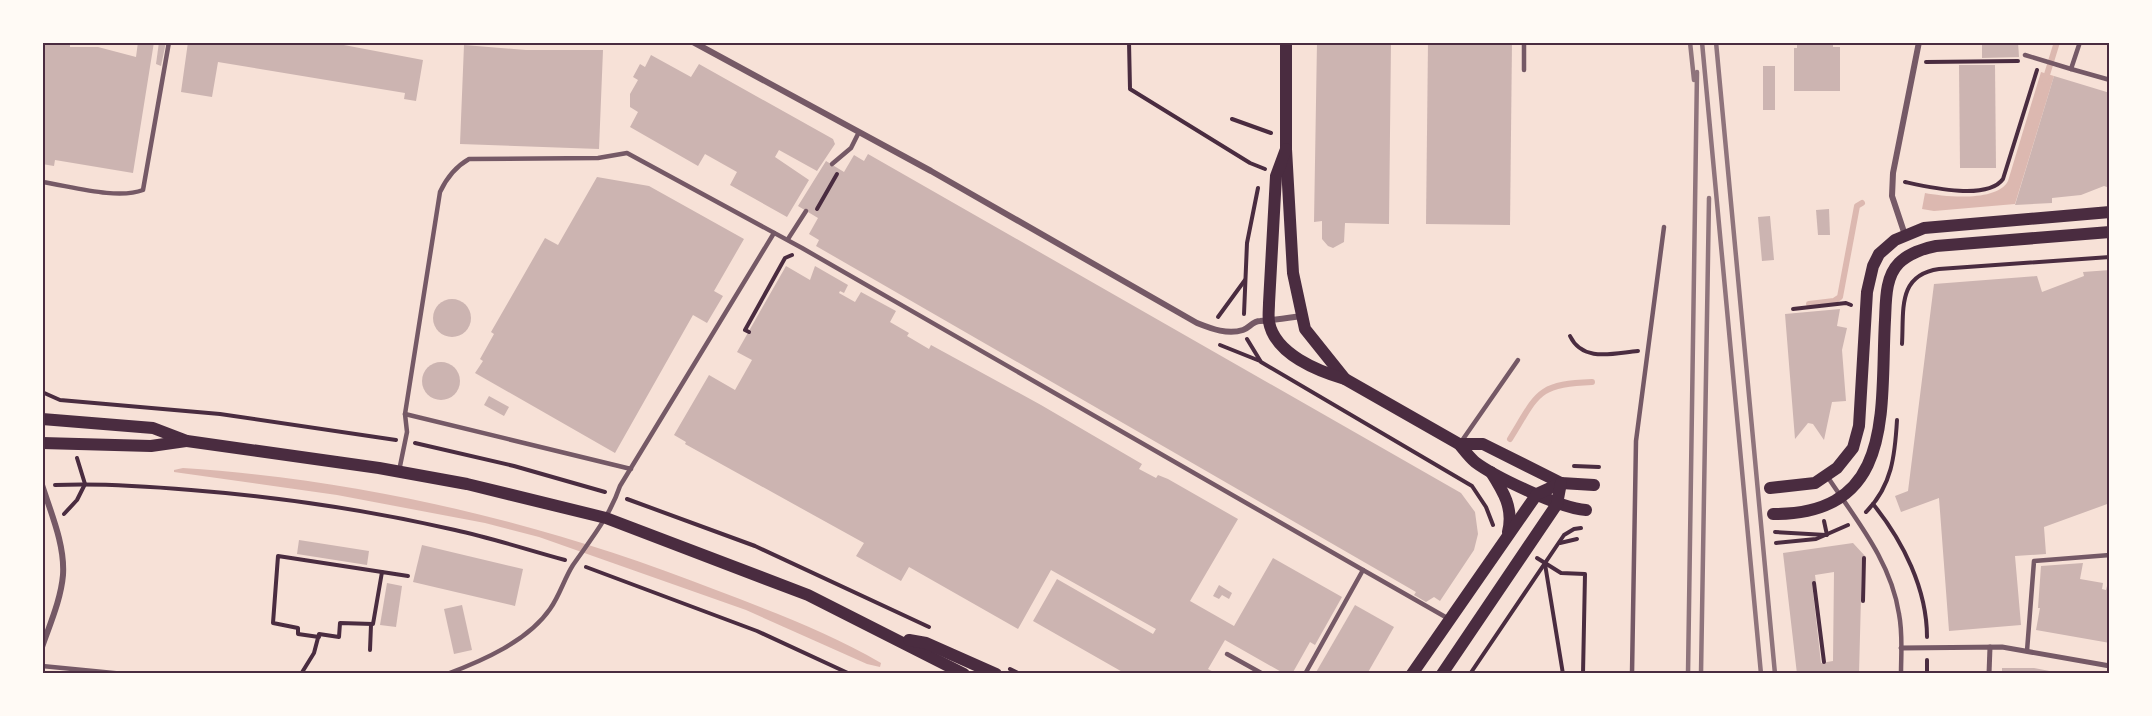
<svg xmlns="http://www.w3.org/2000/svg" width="2152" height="716" font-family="Inter,sans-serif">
  <rect width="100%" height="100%" fill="#f7e1d7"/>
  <g fill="#dcb8b0">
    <path d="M 2041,72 L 2054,76 L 2015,204 L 1934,211 L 1922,209 L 1925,193 C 1946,197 1997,202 2008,181 Z"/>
    <path d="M 183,468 C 366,480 545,523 716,590 C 771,611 830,633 881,663 L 880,667 L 867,664 L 746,610 L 539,537 L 485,523 L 337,495 L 174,472 L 174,470 Z"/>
  </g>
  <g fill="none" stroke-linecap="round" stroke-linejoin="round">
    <g stroke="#dcb8b0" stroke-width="6">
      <polyline points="2045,81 2057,42"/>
      <polyline points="1809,304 1834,301 1840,297 1857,206 1862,203"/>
      <path d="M 1510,439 C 1538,394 1536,384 1592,382"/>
    </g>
  </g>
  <g fill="#ccb4b1" fill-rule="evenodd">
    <polygon points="42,42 70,42 70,47 98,47 136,57 138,42 154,42 133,173 55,160 54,166 42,164"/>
    <polygon points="159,42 166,42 161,66 156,64"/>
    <polygon points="188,42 328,42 423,60 416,101 404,99 405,93 218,62 212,97 181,92"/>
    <polygon points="1317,42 1391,42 1389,224 1345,223 1344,242 1333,248 1328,246 1322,239 1322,221 1314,222"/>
    <polygon points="1428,42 1512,42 1510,225 1426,224"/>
    <polygon points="1797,42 1833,42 1833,47 1840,47 1840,91 1794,91 1794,48 1797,48"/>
    <polygon points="1982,42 2018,42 2019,57 1982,58"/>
    <polygon points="464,45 526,50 603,50 599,149 460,144"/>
    <polygon points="651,55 691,77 699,64 833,139 835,144 817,171 779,150 775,157 809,180 787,217 730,185 737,172 705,154 698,166 630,127 638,112 630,107 630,94 638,80 633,77 640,64 645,67"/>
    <polygon points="1959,65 1995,65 1996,168 1960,168"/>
    <rect x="1763" y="66" width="12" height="44"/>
    <polygon points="2054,76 2110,93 2110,188 2104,186 2081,195 2052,198 2052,203 2015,205"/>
    <polygon points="868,154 1461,493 1475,512 1478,534 1474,550 1440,601 1434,597 1426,602 1414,595 1416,592 816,246 819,240 809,234 818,218 798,206 826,161 844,172 854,155 864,161"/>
    <polygon points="597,177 649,186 744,239 714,291 723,296 707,323 693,315 615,453 475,373 483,361 480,359 494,334 491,332 545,238 558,245"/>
    <polygon points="1829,209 1830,235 1818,235 1816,210"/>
    <polygon points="1770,216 1774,260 1762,261 1758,217"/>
    <polygon points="786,266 810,280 815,266 848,285 844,293 840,291 839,293 855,302 861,292 896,311 890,322 909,333 907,336 929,349 931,345 1041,405 1142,464 1139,469 1156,478 1158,475 1168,479 1238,519 1190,601 1234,626 1273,558 1342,597 1315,645 1310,642 1292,674 1285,674 1225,640 1208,669 1217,674 1126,674 1033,621 1057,579 1153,634 1156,629 1051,570 1018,629 909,567 901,581 856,556 864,543 685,444 686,442 674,435 709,375 735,390 752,360 737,352"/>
    <polygon points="2110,270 2110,503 2044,527 2046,554 2015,556 2021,625 1949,631 1939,498 1901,512 1895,496 1908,491 1934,284 2037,276 2042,292 2084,276 2083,272"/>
    <circle cx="452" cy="318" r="19"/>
    <polygon points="1840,309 1837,326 1847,328 1842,350 1846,401 1832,402 1824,440 1813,424 1808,423 1795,439 1785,314"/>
    <circle cx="441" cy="381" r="19"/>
    <polygon points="489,396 509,407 504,416 484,405"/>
    <polygon points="299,540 369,551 367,565 297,554"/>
    <path d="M 1853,543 L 1865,556 L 1862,559 L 1859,674 L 1797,674 L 1783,553 ZM 1834,572 L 1833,661 L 1821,663 L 1812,583 L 1816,582 L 1815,575 Z"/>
    <polygon points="422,545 523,569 515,606 413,582"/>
    <polygon points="2083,563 2080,579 2103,583 2102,589 2106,590 2110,574 2110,643 2036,630 2040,608 2038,608 2041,566"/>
    <polygon points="387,583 402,586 396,627 380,625"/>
    <polygon points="1219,585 1232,593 1229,599 1222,595 1219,599 1213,596"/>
    <polygon points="462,605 472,650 454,654 444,609"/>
    <polygon points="1355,605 1394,627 1367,674 1315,674"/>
    <polygon points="2002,668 2034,668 2065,674 2002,674"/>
  </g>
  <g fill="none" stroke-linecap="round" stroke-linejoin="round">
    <g stroke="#4a2c40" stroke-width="4">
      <polyline points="1129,42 1130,89 1250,163 1265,169"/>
      <polyline points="1926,62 2018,61"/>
      <polyline points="1232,119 1271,133"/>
      <path d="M 1905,182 C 1928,187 1987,201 2003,179 L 2037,70"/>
      <polyline points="817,209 837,174"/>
      <polyline points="1793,309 1846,303 1851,305"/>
      <polyline points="1244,314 1247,243 1258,188"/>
      <polyline points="1218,317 1245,280"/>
      <polyline points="749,332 745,330 785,258 792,255"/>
      <path d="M 1570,336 C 1583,363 1614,353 1638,351"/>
      <polyline points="1247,339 1261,362 1472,486 1486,507 1493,525"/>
      <path d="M 1902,344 C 1904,310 1897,275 1939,269 L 2110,257"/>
      <polyline points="1220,345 1260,361"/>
      <polyline points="42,392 60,400 220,414 396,440"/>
      <polyline points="415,443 514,466 605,492"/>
      <polyline points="1574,466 1599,467"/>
      <path d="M 55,485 C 100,483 145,486 191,490 C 280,497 368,510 455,530 C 492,538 528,550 565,560"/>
      <polyline points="627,499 755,546 929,627"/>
      <path d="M 1873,504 C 1903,541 1927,589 1927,637"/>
      <path d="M 1866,512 C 1892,486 1895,455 1897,420"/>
      <polyline points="64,514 77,500 85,484 77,458"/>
      <polyline points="1824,521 1827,535"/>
      <polyline points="1775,532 1826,535"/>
      <polyline points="1560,543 1577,539"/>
      <polyline points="1776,543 1816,539 1848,525"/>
      <polyline points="1537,558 1561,573 1585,574 1583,674"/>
      <polyline points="1545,564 1563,674"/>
      <polyline points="586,567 757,631 850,674"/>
      <polyline points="1814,583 1824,662"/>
      <polyline points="1863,601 1864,558"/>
      <polyline points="319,637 298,634 298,628 273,623 278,556 382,572"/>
      <polyline points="370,650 371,625"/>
      <polyline points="1010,669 1020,674"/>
      <polyline points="301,674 314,653 319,634 339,637 340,623 373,624 382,572 408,576"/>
      <polyline points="1470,674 1564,535 1574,529 1581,528"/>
      <polyline points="1927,674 1927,660"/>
    </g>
    <g stroke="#755966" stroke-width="4.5">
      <polyline points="2080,42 2071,69 2110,80"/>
      <polyline points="2025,55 2071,69"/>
      <polyline points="1524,70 1524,42"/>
      <polyline points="832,164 851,148 859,132"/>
      <path d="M 42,182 C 70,186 117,200 143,190 L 169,42"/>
      <polyline points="788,239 806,211"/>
      <polyline points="405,414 631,469"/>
      <polyline points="1461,442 1518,360"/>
      <path d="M 399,471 L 407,432 L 405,414 L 440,192 C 447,177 455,167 469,159 L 598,158 L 627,153 L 802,248 L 1363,570 L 1305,674"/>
      <path d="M 1827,476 C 1856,520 1891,561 1899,614 C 1903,634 1901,654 1901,674"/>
      <polyline points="1363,570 1449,619"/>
      <polyline points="2027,651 2034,561 2110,555"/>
      <polyline points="1227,654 1263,674"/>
      <polyline points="42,666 124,674"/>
      <path d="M 447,674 C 482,661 528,641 550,609 C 560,595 564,579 573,565 C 591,539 610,516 620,486 L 774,233"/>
      <polyline points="1632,674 1636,441 1664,227"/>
    </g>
    <g stroke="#755966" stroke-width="5">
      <polyline points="1901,648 2002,647 2110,666"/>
      <polyline points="1989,674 1990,647"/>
    </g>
    <g stroke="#755966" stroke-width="6">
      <path d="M 693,42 L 931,171 L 1197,323 C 1212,329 1228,335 1243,330 C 1249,328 1253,321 1260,321 C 1274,320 1287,318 1301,316"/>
      <polyline points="1905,235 1892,196 1893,173 1919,42"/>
      <path d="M 42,485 C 51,513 65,545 63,575 C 61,599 50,624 42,647"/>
    </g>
    <g stroke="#4a2c40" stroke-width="12">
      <polyline points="1286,42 1286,149 1293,273 1305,329 1345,379"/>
      <path d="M 1286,149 L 1276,176 L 1269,303 C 1269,309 1268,316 1269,322 C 1275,354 1318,371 1345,379 L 1459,444 C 1464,450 1469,457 1475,462 C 1495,477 1562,509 1586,510"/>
      <polyline points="42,419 153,428 187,441 379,468 467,484 606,518 808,595 964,674"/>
      <polyline points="42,443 151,446 186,441"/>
      <polyline points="1459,444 1483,444 1561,483 1594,485"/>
      <path d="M 1491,472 C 1503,491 1514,508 1508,532"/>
      <polyline points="1770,488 1815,483 1837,468 1853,448 1859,426 1867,292 1873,266 1879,254 1895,240 1924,228 2110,212"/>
      <path d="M 1773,514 C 1896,515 1880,409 1885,320 C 1886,301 1885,277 1899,263 C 1908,254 1924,248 1936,246 L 2110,232"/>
      <polyline points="909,640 926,643 996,674"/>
      <polyline points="1412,674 1537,494 1561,483"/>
      <polyline points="1442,674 1557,504 1561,483"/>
    </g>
    <g stroke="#8f747c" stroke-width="4.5">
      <polyline points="1690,42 1694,80"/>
      <polyline points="1702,42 1761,674"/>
      <polyline points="1716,42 1775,674"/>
      <polyline points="1688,674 1697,72"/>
      <polyline points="1701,674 1709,198"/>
    </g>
  </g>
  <rect width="2152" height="716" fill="none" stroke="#fffaf5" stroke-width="87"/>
  <rect x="44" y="44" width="2064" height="628" fill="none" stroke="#4a2c40" stroke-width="2"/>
</svg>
